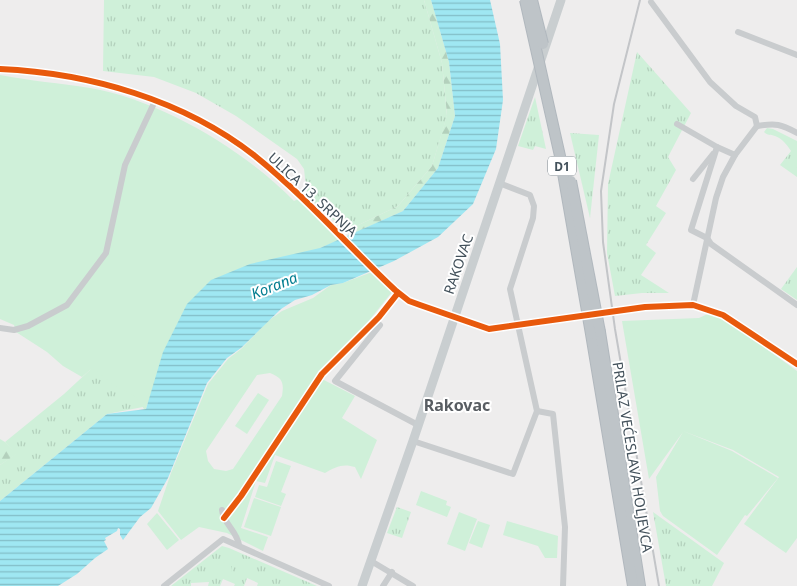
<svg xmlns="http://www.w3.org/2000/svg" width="797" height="586" font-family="'Noto Sans',sans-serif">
  <defs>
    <pattern id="grass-tufts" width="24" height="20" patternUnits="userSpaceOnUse" patternTransform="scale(1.25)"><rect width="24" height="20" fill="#cff0d9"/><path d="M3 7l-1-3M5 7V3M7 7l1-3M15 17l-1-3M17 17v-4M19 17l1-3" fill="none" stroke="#b3d0bc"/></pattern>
    <pattern id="forest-firs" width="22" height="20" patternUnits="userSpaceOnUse" patternTransform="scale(1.25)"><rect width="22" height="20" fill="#cff0d9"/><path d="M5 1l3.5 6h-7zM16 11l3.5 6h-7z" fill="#b3d0bc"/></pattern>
    <pattern id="water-rules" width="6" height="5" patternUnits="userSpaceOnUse" patternTransform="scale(1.25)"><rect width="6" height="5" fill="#9fe7f2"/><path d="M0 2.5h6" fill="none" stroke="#83bec7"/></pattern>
  </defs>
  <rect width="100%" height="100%" fill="#eeeded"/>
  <g fill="url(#grass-tufts)">
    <polygon points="104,0 424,0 442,63 447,116 432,166 398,206 346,231 307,196 304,169 297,159 236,116 196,93 154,77 103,71"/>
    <polygon points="637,52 691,113 668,157 676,170 656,206 666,213 646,245 656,253 641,275 669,293 642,293 615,296 607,253 608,184"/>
    <polygon points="535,97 546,149 535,146 533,150 518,146"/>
    <path d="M 767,128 L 773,129 L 797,141 L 797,177 L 780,165 L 791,151 C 787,145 783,139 775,136 C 770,134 768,136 764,132 Z"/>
    <polygon points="570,133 599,135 590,218"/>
    <polygon points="319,246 143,407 107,414 0,501 0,465 16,454 5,442 64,394 91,369"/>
    <polygon points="797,267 797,300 781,289"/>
    <polygon points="397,507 411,512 402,538 387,533"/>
    <polygon points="653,512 724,563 712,586 666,586"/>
    <polygon points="222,546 229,548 317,586 257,586 258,583 247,578 244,586 234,586 235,584 223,579 220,586 208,586 209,582 191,583 191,586 171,586"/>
  </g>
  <g fill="url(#forest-firs)">
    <polygon points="424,0 431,0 449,62 455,116 438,168 403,211 350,235 346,231 398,206 432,166 447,115 442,63"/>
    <polygon points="0,439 5,442 17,454 0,465"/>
  </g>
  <g fill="#cff0d9" fill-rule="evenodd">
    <path d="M 0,75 C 30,81 60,83 90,88 C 161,100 244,150 294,201 L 298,199 L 340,240 L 320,248 L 163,352 L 146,409 L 144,409 L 136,397 L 115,386 L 94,369 L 90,370 L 82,377 L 63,366 L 47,352 L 16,332 L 14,325 L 0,319 Z"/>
    <path d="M 372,272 L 392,292 L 322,379 L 355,396 L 342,418 L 377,440 L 361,479 L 355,467 C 343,463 335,467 325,473 L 275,455 L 265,483 L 256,481 L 241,528 L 268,537 L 263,551 L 227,533 L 199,527 L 181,540 L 158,511 L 171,473 L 208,384 L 228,359 L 241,349 L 268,321 L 282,311 L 313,298 L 331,285 L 343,283 ZM 270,373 C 283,378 284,383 282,396 L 233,469 L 226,471 L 214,469 L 208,461 L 206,451 L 257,375 Z"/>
    <polygon points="714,311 797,371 797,538 786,553 744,524 779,477 733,450 683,431 732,451 778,478 747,516 745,515 717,555 663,516 660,511 656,477 683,432 649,479 622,321 699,318"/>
    <polygon points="258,393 269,400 247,434 235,426"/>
    <polygon points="276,461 291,466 281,492 286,494 281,506 255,497 259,485 267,487"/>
    <polygon points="421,491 447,501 446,505 451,507 447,517 416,505"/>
    <polygon points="254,498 281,507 271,536 244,527"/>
    <polygon points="459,512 477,519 465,551 447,544"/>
    <polygon points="157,513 179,540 167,550 147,524"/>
    <polygon points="478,521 490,525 482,548 469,543"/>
    <polygon points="507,521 558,536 557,558 545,558 538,546 503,535"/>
    <circle cx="224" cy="570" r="8"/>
  </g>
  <polygon fill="url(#water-rules)" points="431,0 490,0 500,44 503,100 496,149 473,204 438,237 394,261 343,283 331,285 312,295 295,300 281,309 241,348 227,358 207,383 168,478 151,508 140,517 123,540 120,535 120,529 118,528 117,531 105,538 106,540 104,541 108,549 95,558 77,574 58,586 0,586 0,501 107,414 146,409 163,352 187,304 211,280 250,264 320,248 403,211 438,168 455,116 449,62"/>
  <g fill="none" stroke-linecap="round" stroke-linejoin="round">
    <defs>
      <g id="trunk">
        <polyline points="600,332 640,586"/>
        <polyline points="591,334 633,586"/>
      </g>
    </defs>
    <use href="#trunk" stroke="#b1b8be" stroke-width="12"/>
    <g stroke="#c9ccce" stroke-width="6">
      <polyline points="651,2 710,82 736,106 755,117 757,126"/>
      <polyline points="738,32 797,55"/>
      <polyline points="677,124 717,147"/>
      <path d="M 757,126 C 776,123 781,124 797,133"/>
      <polyline points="735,155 717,147 691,230 707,238 711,244 797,305"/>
      <polyline points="693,179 713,154"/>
      <polyline points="693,305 716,198 723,177 735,155 757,126"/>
      <polyline points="380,325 335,381 418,425"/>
      <polyline points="0,328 14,330 28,326 67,305 106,253 125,165 155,101"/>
      <polyline points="537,411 553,414 565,527 563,586"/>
      <polyline points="413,441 513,474 537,411 510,289 533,218 534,206 530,195 499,183"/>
      <path d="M 222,510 C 223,523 237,531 239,545"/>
      <polyline points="371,561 413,586"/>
      <polyline points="164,586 223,539 329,586"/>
      <polyline points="383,586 392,572"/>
    </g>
    <path stroke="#c9ccce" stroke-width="8" d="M 0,69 C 89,73 184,100 255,156 C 306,197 348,246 395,290 L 409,301 L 420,305 L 489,329 L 645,307 L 693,305 L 723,315 L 797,364"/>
    <polyline stroke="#c9ced0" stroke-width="9" points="362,586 413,441 561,0"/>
    <use href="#trunk" stroke="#bec4c8" stroke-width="10"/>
    <polyline stroke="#c3c5c8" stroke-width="2" points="640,0 614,104 601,191 603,242 615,329 659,586"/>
    <defs>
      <g id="trunk-bridge">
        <polyline points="525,0 560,156 591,334"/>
        <polyline points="532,0 543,44"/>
        <polyline points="571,181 600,332"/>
      </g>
    </defs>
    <use href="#trunk-bridge" stroke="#b1b8be" stroke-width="12" stroke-linecap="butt"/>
    <use href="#trunk-bridge" stroke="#bec4c8" stroke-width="10"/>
    <defs>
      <g id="cycleway">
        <path d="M 0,69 C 89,73 184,100 255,156 C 306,197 348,246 395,290 L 409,301 L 420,305 L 489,329 L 645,307 L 693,305 L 723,315 L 797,364"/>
        <polyline points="224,518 241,496 322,374 379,317 398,293"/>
      </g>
    </defs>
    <use href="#cycleway" stroke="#fff" stroke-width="9"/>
    <use href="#cycleway" stroke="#e8590c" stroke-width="6"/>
  </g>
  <g text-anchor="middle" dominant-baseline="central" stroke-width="4" stroke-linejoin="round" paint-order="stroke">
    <rect fill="#fff" stroke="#7b858c" stroke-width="1" x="548" y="156.5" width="28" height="19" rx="4"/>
    <g font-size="12" font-weight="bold" fill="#43515b">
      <text x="562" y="166">D1</text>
    </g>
    <g font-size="14" fill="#43515b" stroke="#fff">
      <text transform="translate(313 194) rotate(43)">ULICA 13. SRPNJA</text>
      <text transform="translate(458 264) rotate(-71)">RAKOVAC</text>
      <text transform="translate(633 457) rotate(81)">PRILAZ VEĆESLAVA HOLJEVCA</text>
    </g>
    <g font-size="15" font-style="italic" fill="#037e91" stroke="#fff">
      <text transform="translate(274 285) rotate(-22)">Korana</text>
    </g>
    <g font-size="16" font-weight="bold" fill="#585d62" stroke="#fff">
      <text x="457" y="405">Rakovac</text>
    </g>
  </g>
</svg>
